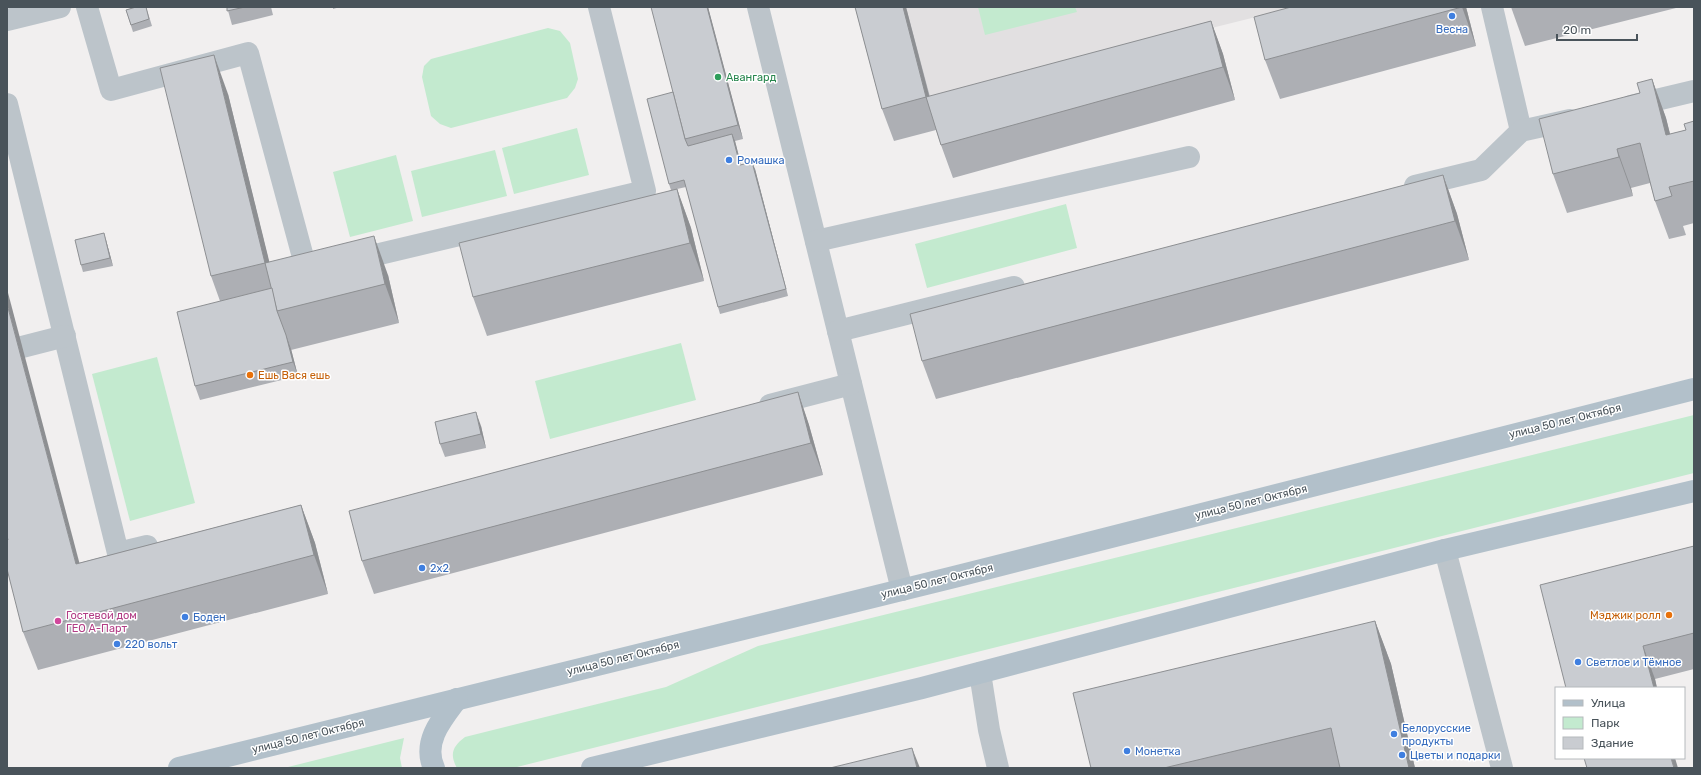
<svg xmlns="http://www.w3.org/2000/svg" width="1701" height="775" font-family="Rubik,sans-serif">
  <rect width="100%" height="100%" fill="#f1efef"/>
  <polygon fill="#e2e0e1" points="906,7 1296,7 930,98"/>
  <g fill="#c3eacf">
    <polygon points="978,7 1075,7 1077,12 985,35"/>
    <polygon points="548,28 560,31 570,43 578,79 575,88 567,98 451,128 440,124 431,116 422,77 424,66 431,59"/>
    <polygon points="577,128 589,175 514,194 502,148"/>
    <polygon points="495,150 507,196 422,217 411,171"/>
    <polygon points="396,155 413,221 350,237 333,172"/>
    <polygon points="1066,204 1077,248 927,288 915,244"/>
    <polygon points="681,343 696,400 550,439 535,381"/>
    <polygon points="157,357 195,503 130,521 92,374"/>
    <path d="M 1694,415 L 1694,473 L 513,768 L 457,768 C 449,754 453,746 465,737 L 666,687 L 758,646 Z"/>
    <polygon points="404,738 400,758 402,768 284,768"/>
  </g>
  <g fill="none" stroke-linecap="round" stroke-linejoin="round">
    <g stroke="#bcc4ca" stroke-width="22">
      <polyline points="87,7 111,90 248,53 307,272 317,269"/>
      <polyline points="758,7 902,590"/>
      <polyline points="1492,7 1521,131"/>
      <polyline points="7,20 60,7"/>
      <polyline points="7,104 118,553 147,546"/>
      <polyline points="1631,106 1694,91"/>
      <polyline points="1415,186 1481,170 1521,131 1570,120"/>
      <polyline points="816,241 1189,157"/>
      <polyline points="350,261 645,191 599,7"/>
      <polyline points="838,331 1014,287"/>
      <polyline points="22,347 65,336"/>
      <polyline points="770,405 851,384"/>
      <polyline points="1445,550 1502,768"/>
      <polyline points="980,673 989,730 998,768"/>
    </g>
    <g stroke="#b2c0ca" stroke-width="22">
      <polyline points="179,768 954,577 1694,389"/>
      <path d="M 434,768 C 422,742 442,719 457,699"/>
      <polyline points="592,768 922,688 1445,550 1694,491"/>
    </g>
  </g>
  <g fill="#adafb4">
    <polygon points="146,7 152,26 133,32 126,10"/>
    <polygon points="227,7 271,7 273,15 232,25"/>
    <polygon points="333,7 340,7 333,9"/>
    <polygon points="708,7 743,139 735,141 741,165 755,169 788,296 720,314 718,307 686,187 677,189 691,228 704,281 487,336 473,297 671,190 669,184"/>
    <polygon points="855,7 906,7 930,97 1211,21 1223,54 1235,100 953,178 941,145 936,130 894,141 882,109"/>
    <polygon points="1291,7 1466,7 1476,46 1280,99 1265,60"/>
    <polygon points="1511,7 1680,7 1525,46"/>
    <polygon points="1652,79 1666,118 1670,134 1686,130 1694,121 1694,223 1683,226 1686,235 1669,239 1655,201 1650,183 1631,188 1633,196 1567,213 1553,174 1640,93"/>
    <polygon points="228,94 269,262 388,275 399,323 291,350 291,349 298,376 200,400 195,386 220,301 211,276"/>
    <polygon points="1443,175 1457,214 1469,260 936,399 922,361"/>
    <polygon points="106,240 113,266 83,272 81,265"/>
    <polygon points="798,392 809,425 823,475 374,594 362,561"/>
    <polygon points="481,426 486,448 445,457 440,444"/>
    <polygon points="301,505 315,543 328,594 38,670 23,632 8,540 79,563"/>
    <polygon points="1694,546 1694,669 1655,679 1657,688 1566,688"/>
    <polygon points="1375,621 1391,664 1415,768 1091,768"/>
  </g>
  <g fill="#8d8f92">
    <polygon points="707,7 708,7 743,139 738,125"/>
    <polygon points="903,7 906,7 938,130 926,97"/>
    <polygon points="1462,7 1466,7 1476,46"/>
    <polygon points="1211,21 1223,54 1235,100 1223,67"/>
    <polygon points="214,55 228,94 279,301 265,263"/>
    <polygon points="1652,79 1666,118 1680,174 1666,135"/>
    <polygon points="732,134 735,141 743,172 740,165"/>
    <polygon points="1617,149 1631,188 1633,196 1619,157"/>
    <polygon points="752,162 755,169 788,296 786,289"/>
    <polygon points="1443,175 1457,214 1469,260 1455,221"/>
    <polygon points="677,189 691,228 704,281 690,243"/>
    <polygon points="104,233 106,240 113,266 110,258"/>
    <polygon points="374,236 388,275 399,323 385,284"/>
    <polygon points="7,289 90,603 76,564 7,304"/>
    <polygon points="286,335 291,349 298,376 293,362"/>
    <polygon points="798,392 809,425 823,475 811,443"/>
    <polygon points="476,412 481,426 486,448 481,434"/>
    <polygon points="301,505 315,543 328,594 314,555"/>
    <polygon points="1375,621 1391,664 1415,768 1409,768"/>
    <polygon points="1643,646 1655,679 1657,688 1654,688"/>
    <polygon points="912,748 920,768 917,768"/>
    <polygon points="1671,758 1675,758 1678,768 1674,768"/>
  </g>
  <g fill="#c9ccd1" stroke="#8d8f92">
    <polygon points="136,7 146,7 149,19 131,25 126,10"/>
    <polygon points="227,7 245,7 227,11"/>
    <polygon points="651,7 707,7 738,125 685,139"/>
    <polygon points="855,7 903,7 926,97 882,109"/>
    <polygon points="1291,7 1462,7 1265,60 1254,17"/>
    <polygon points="1211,21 1223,67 941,145 926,97"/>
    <polygon points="214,55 265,263 374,236 385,284 277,311 265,263 211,276 160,68"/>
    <polygon points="1652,79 1666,135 1686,130 1684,124 1694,121 1694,181 1669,187 1672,196 1655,201 1640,143 1617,149 1619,157 1553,174 1539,119 1640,93 1637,83"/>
    <polygon points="673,92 685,139 688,146 732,134 740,165 752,162 786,289 718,307 684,180 669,184 647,99"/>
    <polygon points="1443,175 1455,221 922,361 910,314"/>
    <polygon points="677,189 690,243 473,297 459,243"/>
    <polygon points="104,233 110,258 81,265 75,240"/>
    <polygon points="272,288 277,311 286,335 293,362 195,386 177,312"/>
    <polygon points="7,304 76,564 301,505 314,555 23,632 7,569 7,540 8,540 7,536"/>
    <polygon points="798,392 811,443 362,561 349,511"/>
    <polygon points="476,412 481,434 440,444 435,422"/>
    <polygon points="1694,546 1694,633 1643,646 1654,688 1566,688 1540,585"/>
    <polygon points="1375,621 1409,768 1340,768 1331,728 1164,768 1091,768 1073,693"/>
    <polygon points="912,748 917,768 830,768"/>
    <polygon points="1584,758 1671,758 1674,768 1587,768"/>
  </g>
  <g fill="#3f7fe0" stroke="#fff" stroke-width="1.5">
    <circle cx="1452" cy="16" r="4"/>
    <circle cx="729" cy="160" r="4"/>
    <circle cx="422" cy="568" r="4"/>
    <circle cx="185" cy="617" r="4"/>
    <circle cx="117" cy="644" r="4"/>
    <circle cx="1578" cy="662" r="4"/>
    <circle cx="1394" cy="734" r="4"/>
    <circle cx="1127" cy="751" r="4"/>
    <circle cx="1402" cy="755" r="4"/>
  </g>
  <circle fill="#2e9e5b" stroke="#fff" stroke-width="1.5" cx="718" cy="77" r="4"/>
  <g fill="#e8710a" stroke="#fff" stroke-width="1.5">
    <circle cx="250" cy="375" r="4"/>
    <circle cx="1669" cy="615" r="4"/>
  </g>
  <circle fill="#d1479c" stroke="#fff" stroke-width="1.5" cx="58" cy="621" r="4"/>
  <g text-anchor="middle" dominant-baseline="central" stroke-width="3" stroke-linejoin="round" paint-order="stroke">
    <g font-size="11" fill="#366cbe" stroke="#fff" text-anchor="start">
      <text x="1452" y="29" text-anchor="middle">Весна</text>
      <text x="737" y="160">Ромашка</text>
      <text x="430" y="568">2х2</text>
      <text x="193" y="617">Боден</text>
      <text x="125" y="644">220 вольт</text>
      <text x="1586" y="662">Светлое и Тёмное</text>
      <text x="1402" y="728">Белорусские<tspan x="1402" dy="13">продукты</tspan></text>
      <text x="1135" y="751">Монетка</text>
      <text x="1410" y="755">Цветы и подарки</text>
    </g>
    <g font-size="11" fill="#27864d" stroke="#fff" text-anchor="start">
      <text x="726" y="77">Авангард</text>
    </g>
    <g font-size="11" fill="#c56008" stroke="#fff" text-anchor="start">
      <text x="258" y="375">Ешь Вася ешь</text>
      <text x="1661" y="615" text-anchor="end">Мэджик ролл</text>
    </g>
    <g font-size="11" fill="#49535a" stroke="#fff">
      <text transform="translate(1565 421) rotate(-14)">улица 50 лет Октября</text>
      <text transform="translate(1251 502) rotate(-14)">улица 50 лет Октября</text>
      <text transform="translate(937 581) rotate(-14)">улица 50 лет Октября</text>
      <text transform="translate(623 658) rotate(-14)">улица 50 лет Октября</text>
      <text transform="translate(308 736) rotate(-14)">улица 50 лет Октября</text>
    </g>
    <g font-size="11" fill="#b23c85" stroke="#fff" text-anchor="start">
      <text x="66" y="615">Гостевой дом<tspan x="66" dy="13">ГЕО А-Парт</tspan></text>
    </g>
  </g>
  <rect width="1701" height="775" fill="none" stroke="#49535a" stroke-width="16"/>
  <rect x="1555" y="687" width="130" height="72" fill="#ffffff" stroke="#b6babd"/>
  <rect x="1563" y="700" width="20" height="6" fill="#b2c0ca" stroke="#b6babd"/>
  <text x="1591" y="707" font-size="12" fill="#49535a">Улица</text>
  <rect x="1563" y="717" width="20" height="12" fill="#c3eacf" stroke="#b6babd"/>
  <text x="1591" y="727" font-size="12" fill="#49535a">Парк</text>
  <rect x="1563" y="737" width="20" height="12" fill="#c9ccd1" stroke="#b6babd"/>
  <text x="1591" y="747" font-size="12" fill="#49535a">Здание</text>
  <path d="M1557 34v6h80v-6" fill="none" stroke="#49535a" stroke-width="2"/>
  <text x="1563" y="34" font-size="12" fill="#49535a" stroke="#ffffff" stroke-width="3" paint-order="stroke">20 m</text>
</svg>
